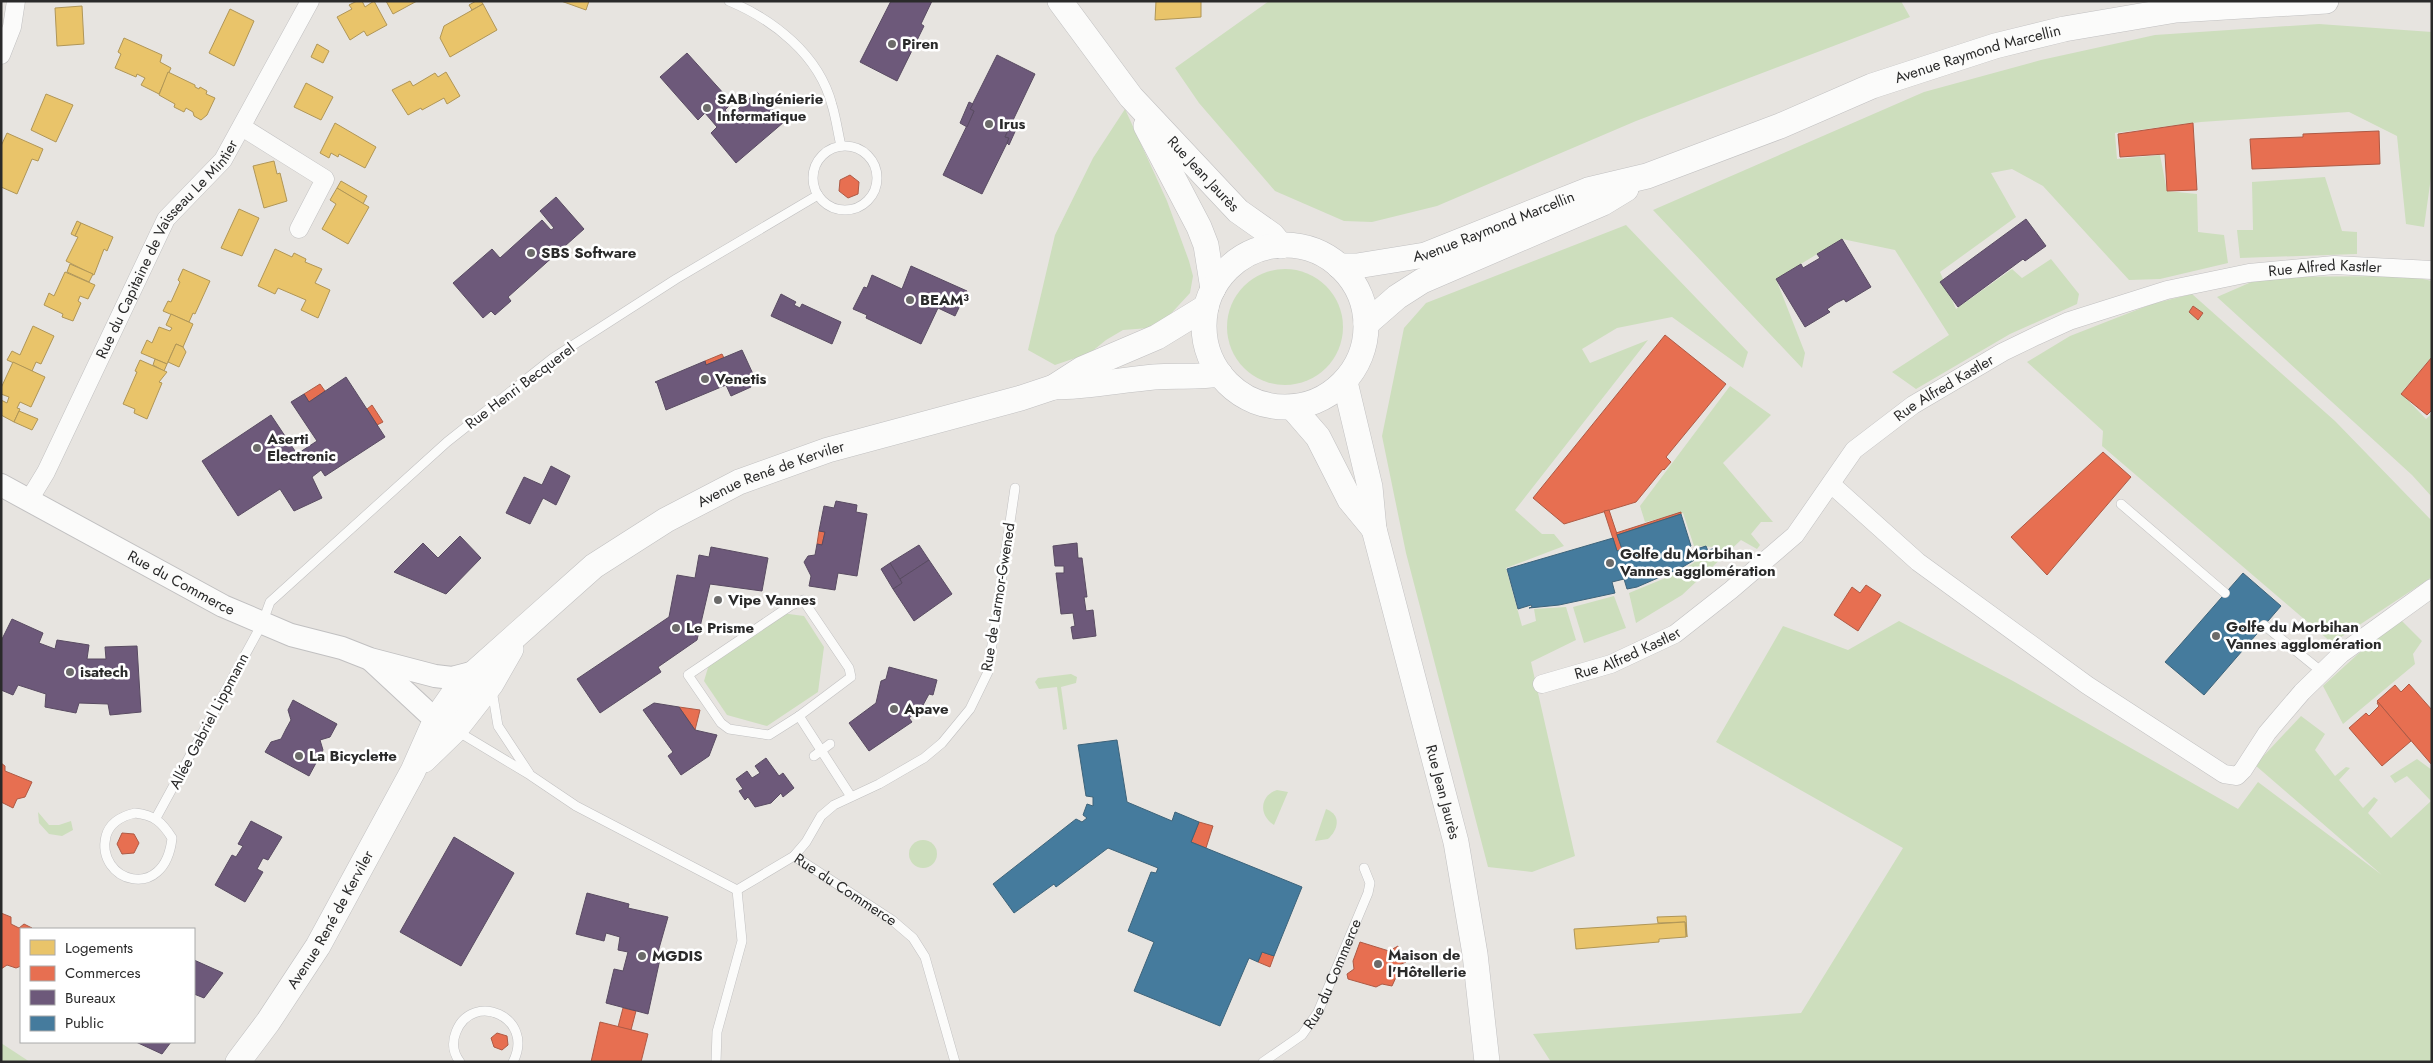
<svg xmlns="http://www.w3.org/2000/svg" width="2433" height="1063" font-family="Jost,sans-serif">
  <rect width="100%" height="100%" fill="#e7e4e0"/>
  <g fill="#cddebd">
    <polygon points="1269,1 1901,1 1910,17 1636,121 1437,206 1372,222 1344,221 1275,191 1199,103 1175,68"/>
    <polygon points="2319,24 2432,32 2432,170 2424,227 2406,224 2397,136 2349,112 2201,122 2115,133 2117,159 2160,155 2167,191 2197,194 2198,232 2224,235 2228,263 2160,279 2129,280 2043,186 2012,169 1991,173 2016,217 1940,272 1956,309 2012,269 2022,278 2051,259 2079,294 2077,304 2010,334 1916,389 1892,372 1949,335 1895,250 1842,239 1776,279 1805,353 1802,368 1653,210 1924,92 2041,60 2155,35"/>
    <polygon points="1125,109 1167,201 1189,261 1193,276 1190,293 1166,319 1149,328 1123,330 1106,340 1090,353 1055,365 1028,350 1055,235 1093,158"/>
    <polygon points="2325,177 2342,231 2357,232 2357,254 2240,258 2237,230 2253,230 2252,182"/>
    <polygon points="1626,225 1748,352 1743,368 1672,317 1617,328 1582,349 1590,363 1648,340 1515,510 1542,534 1554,534 1564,546 1506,568 1522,626 1536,621 1534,609 1566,607 1576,640 1531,662 1575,856 1532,872 1488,867 1406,553 1382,436 1404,328 1426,303"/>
    <circle cx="1285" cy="327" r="58"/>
    <polygon points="2409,276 2432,281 2432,357 2401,393 2426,419 2432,413 2432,497 2412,475 2217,297 2263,277"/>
    <polygon points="2192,294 2335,421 2432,521 2432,577 2332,643 2102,446 2103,431 2027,362 2070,336 2152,304"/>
    <polygon points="1730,386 1771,415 1723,463 1773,522 1761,522 1751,534 1760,545 1757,549 1741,540 1682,595 1636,623 1629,593 1680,572 1717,547 1694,546 1683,513 1645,522 1640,506"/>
    <polygon points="1614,596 1626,628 1584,643 1573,607"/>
    <polygon points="781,613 804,616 824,647 818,692 767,726 727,715 704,681 710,661"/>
    <polygon points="2401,620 2422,641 2413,654 2415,664 2343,724 2323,686 2358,654"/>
    <polygon points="1899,621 2013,681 2238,809 2258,782 2382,875 2255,765 2301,716 2325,734 2315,750 2335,776 2346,767 2350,768 2339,780 2363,808 2374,797 2378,800 2368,813 2391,838 2431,801 2407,776 2395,783 2390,776 2417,759 2432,770 2432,1062 1551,1062 1533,1034 1801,1013 1903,848 1716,742 1783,626 1848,650"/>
    <polygon points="1071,674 1077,677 1076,683 1061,687 1067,729 1063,730 1057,687 1039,689 1035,682 1038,678"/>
    <path d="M 1277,790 L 1288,792 L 1274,825 C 1259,816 1259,796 1277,790 Z"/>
    <path d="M 1326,809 C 1342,815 1338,830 1328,839 L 1315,841 Z"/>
    <polygon points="38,812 49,825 59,825 71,821 73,830 62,836 49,834 39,823"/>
    <circle cx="923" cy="854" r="14"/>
    <polygon points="1,1043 30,1062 1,1062"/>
  </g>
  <g fill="#e9c46a" stroke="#b09657">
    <polygon points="357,1 362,1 365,7 374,1 387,25 367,36 364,31 350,40 337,17 352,9 349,5"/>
    <polygon points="386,1 417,1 393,14"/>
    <polygon points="476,1 481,1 483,4 472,10 469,5"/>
    <polygon points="561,1 589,1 586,10"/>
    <polygon points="1156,1 1201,1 1201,17 1155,20"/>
    <polygon points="483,4 497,30 450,57 440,38 444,26"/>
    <polygon points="82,6 84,44 57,46 55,8"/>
    <polygon points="230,9 254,21 234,66 209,53"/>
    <polygon points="124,38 162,55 160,62 171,68 159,94 141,85 145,78 137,74 136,77 115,68 121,54 118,52"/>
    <polygon points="317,44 329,51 323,63 311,57"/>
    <polygon points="168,72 195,85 195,87 199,89 200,87 207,91 206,94 215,98 207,115 201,120 194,116 193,112 186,108 184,112 174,107 175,104 159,95"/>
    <polygon points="446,72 460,96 447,104 444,98 422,110 421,108 408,115 392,90 410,81 413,86 435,73 438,77"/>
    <polygon points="306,83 333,97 321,120 294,107"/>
    <polygon points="46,94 73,105 56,142 31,130"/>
    <polygon points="335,123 376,147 365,168 339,154 338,157 331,153 329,158 320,153"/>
    <polygon points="7,133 43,149 38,161 32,159 17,194 1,187 1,146"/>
    <polygon points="274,161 277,174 280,173 287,201 264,208 253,166"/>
    <polygon points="341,181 367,196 363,204 337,188"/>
    <polygon points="337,188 369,207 348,244 322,229 336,204 330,200"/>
    <polygon points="239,209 259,218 242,256 221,248"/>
    <polygon points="77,221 81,223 75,236 71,234"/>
    <polygon points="81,223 113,237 107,251 104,249 94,275 66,261 78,237 75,236"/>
    <polygon points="275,249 292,257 294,253 306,259 305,262 322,269 315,283 330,290 318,318 301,310 306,300 278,288 275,294 258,286"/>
    <polygon points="70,264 93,274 89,282 67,272"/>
    <polygon points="183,269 210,281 195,314 193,313 189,322 163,311 168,301 171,302 180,282 178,280"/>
    <polygon points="65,272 95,285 88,299 80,296 78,301 81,303 73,321 62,317 63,314 44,305 49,293 54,296"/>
    <polygon points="171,314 193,324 183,347 176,344 167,364 141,353 147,340 152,343 159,327 170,331 172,328 166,325"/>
    <polygon points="33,326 54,336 41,364 36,362 32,371 7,360 12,351 20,355"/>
    <polygon points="176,344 183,347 186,352 179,367 168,362"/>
    <polygon points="155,359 167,364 164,371 153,365"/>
    <polygon points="140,360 167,372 159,382 162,383 147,419 134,413 135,409 123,404 137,372 135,371"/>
    <polygon points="13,362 45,377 31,407 20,402 17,408 20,409 14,422 1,415 1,400 7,403 9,397 1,394 1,388"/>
    <polygon points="19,411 38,419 32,430 14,422"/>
    <polygon points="1686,916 1687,937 1685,922 1658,923 1657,917"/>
    <polygon points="1685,922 1686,937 1659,939 1659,942 1576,949 1574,929"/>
  </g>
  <g fill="#e76f51" stroke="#ae5a45">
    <polygon points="2193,123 2197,190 2167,191 2165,154 2120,157 2118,134"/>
    <polygon points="2379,131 2380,164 2252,169 2250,139 2303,137 2303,134"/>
    <polygon points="850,175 859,182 858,194 848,198 839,191 840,180"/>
    <polygon points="2193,306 2203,313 2198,320 2189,312"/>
    <polygon points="1665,335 1726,384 1666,457 1671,462 1664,470 1663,469 1636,502 1564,524 1533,498"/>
    <polygon points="722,354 724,358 706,365 705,361"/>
    <polygon points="2432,357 2432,410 2427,415 2401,394"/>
    <polygon points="320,384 325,391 309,402 304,394"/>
    <polygon points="372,405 383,422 377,425 367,409"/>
    <polygon points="2103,452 2131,477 2047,575 2011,537"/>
    <polygon points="1609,510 1622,549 1617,551 1604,511"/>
    <polygon points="1681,512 1681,514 1617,535 1616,533"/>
    <polygon points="819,531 825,532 822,545 817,544"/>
    <polygon points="1866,585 1881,595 1858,631 1834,615 1852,587 1860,593"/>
    <polygon points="2409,684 2432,710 2432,765 2377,701 2395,685 2401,692"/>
    <polygon points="2378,702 2411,741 2382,766 2349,728 2366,713 2369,716 2379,706 2377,703"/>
    <polygon points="679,707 700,710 695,730"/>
    <polygon points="1,763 5,766 5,771 32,782 25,797 17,799 13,808 1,802"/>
    <polygon points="1199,822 1213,826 1206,848 1191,842"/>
    <polygon points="122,833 134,834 139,843 134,853 122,854 117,844"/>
    <polygon points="1,913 11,917 11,924 19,928 24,924 32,928 21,929 21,966 16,968 7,965 1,969"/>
    <polygon points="1360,942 1389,951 1398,946 1406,962 1399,965 1402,974 1397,975 1392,986 1382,984 1376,987 1348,979 1347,974 1354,969 1353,961"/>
    <polygon points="1262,952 1274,956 1270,967 1258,962"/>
    <polygon points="623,1008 636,1011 631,1030 618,1027"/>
    <polygon points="600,1022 648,1034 641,1062 591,1062"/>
    <polygon points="497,1033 507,1036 508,1045 502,1050 494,1047 491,1038"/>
  </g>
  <g fill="#6d597a" stroke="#594b62">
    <polygon points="891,1 932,1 921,24 924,26 897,81 860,62"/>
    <polygon points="687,53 725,95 722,98 729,106 725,110 730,116 757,92 784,122 736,163 711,133 717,127 705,113 698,120 660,77"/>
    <polygon points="997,55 1035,74 1005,137 1009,138 1007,143 982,194 943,175 974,111 970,109"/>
    <polygon points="969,102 973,104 970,109 974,111 967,127 960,123"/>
    <polygon points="1012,122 1018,125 1009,145 1007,143 1009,138 1005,137"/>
    <polygon points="556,197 584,229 508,297 511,301 495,315 491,311 483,318 453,283 492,249 500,258 542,220 551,230 554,228 540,211"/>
    <polygon points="2026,219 2046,246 2025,261 2023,259 1958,307 1940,282"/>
    <polygon points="1842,239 1871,287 1846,302 1844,299 1836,303 1827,309 1830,312 1805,327 1776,279 1801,264 1803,268 1820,258 1817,254"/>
    <polygon points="911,266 967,291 955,316 938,308 921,344 866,318 867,315 853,309 864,287 867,288 872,275 902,289"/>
    <polygon points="781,294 796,302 794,305 800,308 802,304 841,322 832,344 771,316"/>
    <polygon points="742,350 753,374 747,377 751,387 731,396 726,385 666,410 657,383 655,382 705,361 706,365"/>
    <polygon points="346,377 385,437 325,476 321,470 312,477 322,498 294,511 280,489 238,516 202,461 271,415 297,454 317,441 291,402 304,394 309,402"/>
    <polygon points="551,466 570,476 556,505 543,498 530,524 506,513 524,477 542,485"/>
    <polygon points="836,501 857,505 856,512 867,514 857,576 838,573 835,590 809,586 811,576 804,562 808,556 815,555 817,544 822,545 825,532 819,531 824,506 834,508"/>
    <polygon points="460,536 481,558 446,594 394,572 423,543 438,558"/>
    <polygon points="1077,543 1078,558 1082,558 1087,597 1084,597 1086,611 1093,610 1096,636 1073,639 1071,627 1075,626 1073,613 1061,614 1056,573 1064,573 1064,566 1055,566 1053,546"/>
    <polygon points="919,545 929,560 900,579 890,563"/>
    <polygon points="711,547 768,558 762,591 710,584 697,640 658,667 661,672 600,713 577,679 669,617 677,575 695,578 699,555 709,557"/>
    <polygon points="929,560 952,594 914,621 893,589 902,583 900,579"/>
    <polygon points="890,563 902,583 893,589 881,569"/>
    <polygon points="12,619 43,633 39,643 55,649 57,640 89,645 87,659 106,659 105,647 137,646 141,712 110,715 108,704 79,703 76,713 45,707 46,694 18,685 13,695 1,690 1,641"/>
    <polygon points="889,667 937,680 933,695 929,694 922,707 909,718 912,722 869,751 849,723 876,703 881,681 886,679"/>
    <polygon points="293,700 337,724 330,737 320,740 323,750 309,776 265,752 271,742 281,739 286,729 291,720 288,710"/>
    <polygon points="654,703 679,707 695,730 717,735 709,756 681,775 668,756 673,752 643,710"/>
    <polygon points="766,758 779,776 783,773 794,788 783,797 781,793 771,803 755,807 748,797 745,800 739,791 743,789 736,779 747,771 752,778 760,773 755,766"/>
    <polygon points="251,821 282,837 268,860 263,858 257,869 263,872 245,902 215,885 232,855 236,857 243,846 238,844"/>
    <polygon points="454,837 514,873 461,966 400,932"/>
    <polygon points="587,893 629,904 628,908 668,917 656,959 660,959 648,1014 606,1003 614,969 623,971 628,952 618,950 620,937 606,933 604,941 576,934"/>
    <polygon points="194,960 223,973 204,998 194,994"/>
    <polygon points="136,1042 171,1042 162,1054"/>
  </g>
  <g fill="#457b9d" stroke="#3d637a">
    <polygon points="1681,514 1691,546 1689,547 1690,551 1706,546 1708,551 1718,546 1681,568 1637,587 1627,589 1624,579 1612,582 1615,593 1559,605 1529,608 1532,607 1531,605 1518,609 1507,569 1613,538 1617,551 1622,549 1617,535"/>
    <polygon points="2243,573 2281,606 2204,695 2165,662"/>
    <polygon points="1117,740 1127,802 1172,821 1175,812 1199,822 1191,842 1302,887 1274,956 1262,952 1258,962 1249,958 1220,1026 1134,991 1154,942 1128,931 1151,872 1156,873 1158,868 1108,848 1056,887 1054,884 1014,913 993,884 1076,819 1082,822 1087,818 1083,815 1087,804 1093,806 1093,797 1086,796 1078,745"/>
  </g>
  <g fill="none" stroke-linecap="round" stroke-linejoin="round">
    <defs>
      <g id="service">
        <path d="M 729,1 C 774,20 819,55 832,105 C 836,118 838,133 841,146"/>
        <circle cx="845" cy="178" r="32"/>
        <polyline points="2121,504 2225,593"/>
        <polygon points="803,600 849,668 851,677 799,716 769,735 729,729 721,723 688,675 790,606"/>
        <polyline points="2264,625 2322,672"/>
        <polyline points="492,690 498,726 529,773"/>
        <polyline points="799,716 850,795"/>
        <polyline points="457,731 530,775 576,806 737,890"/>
        <polyline points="814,756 830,744"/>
        <path d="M 135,813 C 154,815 162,822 172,838 C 165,904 95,881 106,836 C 110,822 122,816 135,813 Z"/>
        <polyline points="156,818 262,624 270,602 447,442 553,358 676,279 818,195"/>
        <polyline points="794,856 806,842 821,816 834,805 879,784 924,758 942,743 970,709 988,672 1015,488"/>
        <path id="s1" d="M 737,890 L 794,856 L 892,920 L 913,938 L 925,957 L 955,1062"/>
        <path d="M 460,1062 C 453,1053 452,1042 456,1032 C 472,990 536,1017 513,1062"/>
        <polyline points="716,1062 717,1032 742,941 737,890"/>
        <path id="s2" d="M 1263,1062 L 1302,1035 L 1318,1012 L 1368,893 L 1370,883 L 1364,868"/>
      </g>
      <g id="minor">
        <polyline points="1,55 12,27 16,1"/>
        <polyline points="242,127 325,179 299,229"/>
        <polyline points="1831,484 1918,562 2087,685 2224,774 2237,776 2243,770 2267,733 2302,692 2341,654 2432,588"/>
        <path id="s3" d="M 29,500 L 46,472 L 166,219 L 223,160 L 310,1"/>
        <path id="s4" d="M 1542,684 L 1611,664 L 1675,634 L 1731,590 L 1795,535 L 1854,450 L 1913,405 L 2003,352 L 2036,336 L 2069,321 L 2167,290 L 2249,273 L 2334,265 L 2432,270"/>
      </g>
      <g id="tertiary">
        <path id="s5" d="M 1,485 L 223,606 L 291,635 L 342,648 L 370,659 L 435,676 L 452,678 L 475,672"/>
        <polyline points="371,660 427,712 452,728"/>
      </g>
      <g id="secondary">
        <path id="s6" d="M 1060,1 L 1131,97 L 1238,211 L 1272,235 L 1281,246"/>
        <polyline points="1146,126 1199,227 1206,245 1213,289"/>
        <circle cx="1285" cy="326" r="81"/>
        <path id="s7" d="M 1339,266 L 1357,266 L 1425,255 L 1588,190 L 1647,176 L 1780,126 L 1872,86 L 1995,46 L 2064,29 L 2176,10 L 2326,1"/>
        <polyline points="1366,324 1397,297 1422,281 1603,203 1626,189"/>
        <path id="s8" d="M 1345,382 L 1370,487 L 1374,529 L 1456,842 L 1475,954 L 1487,1062"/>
        <path d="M 1054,387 C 1088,387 1120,380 1154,377 C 1176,375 1198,378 1220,374"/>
        <polyline points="1292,407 1318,437 1350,500 1374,529"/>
        <polyline points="424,760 455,730 491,684 511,649"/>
        <path id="s9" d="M 238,1062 L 268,1022 L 318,946 L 413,771 L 436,719 L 452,696 L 475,672 L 594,566 L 666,520 L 739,482 L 828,450 L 1021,398 L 1054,387 L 1082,369 L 1157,337 L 1206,307"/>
      </g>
    </defs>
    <use href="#service" stroke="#c1c0c1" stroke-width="10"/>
    <use href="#minor" stroke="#c1c0c1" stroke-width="19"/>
    <use href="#tertiary" stroke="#c1c0c1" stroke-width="24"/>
    <use href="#secondary" stroke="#c1c0c1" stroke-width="26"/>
    <use href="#service" stroke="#fbfbfa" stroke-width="9"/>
    <use href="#minor" stroke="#fbfbfa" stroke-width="18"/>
    <use href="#tertiary" stroke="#fbfbfa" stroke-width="22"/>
    <use href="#secondary" stroke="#fbfbfa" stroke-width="25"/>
  </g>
  <g fill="#6c6b6a" stroke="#fff" stroke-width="2">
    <circle cx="892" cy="44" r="5"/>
    <circle cx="707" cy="108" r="5"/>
    <circle cx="989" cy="124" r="5"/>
    <circle cx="531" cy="253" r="5"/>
    <circle cx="910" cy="300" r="5"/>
    <circle cx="705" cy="379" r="5"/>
    <circle cx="257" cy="448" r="5"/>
    <circle cx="1610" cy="563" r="5"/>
    <circle cx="718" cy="600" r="5"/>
    <circle cx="676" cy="628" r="5"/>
    <circle cx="2216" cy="636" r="5"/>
    <circle cx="70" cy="672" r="5"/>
    <circle cx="894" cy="709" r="5"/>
    <circle cx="299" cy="756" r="5"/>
    <circle cx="642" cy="956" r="5"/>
    <circle cx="1378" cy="964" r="5"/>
  </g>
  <g text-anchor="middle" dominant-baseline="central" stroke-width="5" stroke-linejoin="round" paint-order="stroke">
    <g font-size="15" font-weight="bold" fill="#2a2a2a" stroke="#fff" text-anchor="start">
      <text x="902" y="44">Piren</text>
      <text x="717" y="99">SAB Ingénierie<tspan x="717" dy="17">Informatique</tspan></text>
      <text x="999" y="124">Irus</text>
      <text x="541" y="253">SBS Software</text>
      <text x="920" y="300">BEAM³</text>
      <text x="715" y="379">Venetis</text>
      <text x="267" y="439">Aserti<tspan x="267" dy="17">Electronic</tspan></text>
      <text x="1620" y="554">Golfe du Morbihan -<tspan x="1620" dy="17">Vannes agglomération</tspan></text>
      <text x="728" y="600">Vipe Vannes</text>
      <text x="2226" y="627">Golfe du Morbihan<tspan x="2226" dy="17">Vannes agglomération</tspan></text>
      <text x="686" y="628">Le Prisme</text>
      <text x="80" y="672">isatech</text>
      <text x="904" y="709">Apave</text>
      <text x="309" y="756">La Bicyclette</text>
      <text x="1388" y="955">Maison de<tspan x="1388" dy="17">l'Hôtellerie</tspan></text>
      <text x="652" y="956">MGDIS</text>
    </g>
    <g font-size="15" fill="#2a2a2a" stroke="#fff">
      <text stroke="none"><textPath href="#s7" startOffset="676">Avenue Raymond Marcellin</textPath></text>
      <text stroke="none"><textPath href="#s6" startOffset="225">Rue Jean Jaurès</textPath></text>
      <text stroke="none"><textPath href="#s7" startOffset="161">Avenue Raymond Marcellin</textPath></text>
      <text stroke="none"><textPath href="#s3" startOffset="288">Rue du Capitaine de Vaisseau Le Mintier</textPath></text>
      <text stroke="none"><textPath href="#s4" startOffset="916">Rue Alfred Kastler</textPath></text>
      <text transform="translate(520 386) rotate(-37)">Rue Henri Becquerel</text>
      <text stroke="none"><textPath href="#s4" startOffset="511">Rue Alfred Kastler</textPath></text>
      <text stroke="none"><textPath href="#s9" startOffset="818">Avenue René de Kerviler</textPath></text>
      <text stroke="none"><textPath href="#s5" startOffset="205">Rue du Commerce</textPath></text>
      <text transform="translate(998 597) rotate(-81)">Rue de Larmor-Gwened</text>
      <text stroke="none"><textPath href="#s4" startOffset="91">Rue Alfred Kastler</textPath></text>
      <text transform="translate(209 721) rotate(-62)">Allée Gabriel Lippmann</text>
      <text stroke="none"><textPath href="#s8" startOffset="422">Rue Jean Jaurès</textPath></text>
      <text stroke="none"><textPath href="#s1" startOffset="128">Rue du Commerce</textPath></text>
      <text stroke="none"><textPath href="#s9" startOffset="170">Avenue René de Kerviler</textPath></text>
      <text stroke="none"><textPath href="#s2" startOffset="116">Rue du Commerce</textPath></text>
    </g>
  </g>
  <rect width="2433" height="1063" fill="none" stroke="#2a2a2a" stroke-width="5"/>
  <rect x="20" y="928" width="175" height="115" fill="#ffffff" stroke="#aaaaaa"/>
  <rect x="30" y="940" width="25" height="15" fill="#e9c46a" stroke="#aaaaaa"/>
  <text x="65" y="953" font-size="15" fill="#2a2a2a">Logements</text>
  <rect x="30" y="966" width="25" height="15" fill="#e76f51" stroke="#aaaaaa"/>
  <text x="65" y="978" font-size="15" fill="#2a2a2a">Commerces</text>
  <rect x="30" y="990" width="25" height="15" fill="#6d597a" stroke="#aaaaaa"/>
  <text x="65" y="1003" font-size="15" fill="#2a2a2a">Bureaux</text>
  <rect x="30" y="1016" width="25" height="15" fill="#457b9d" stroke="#aaaaaa"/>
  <text x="65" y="1028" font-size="15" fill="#2a2a2a">Public</text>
</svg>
